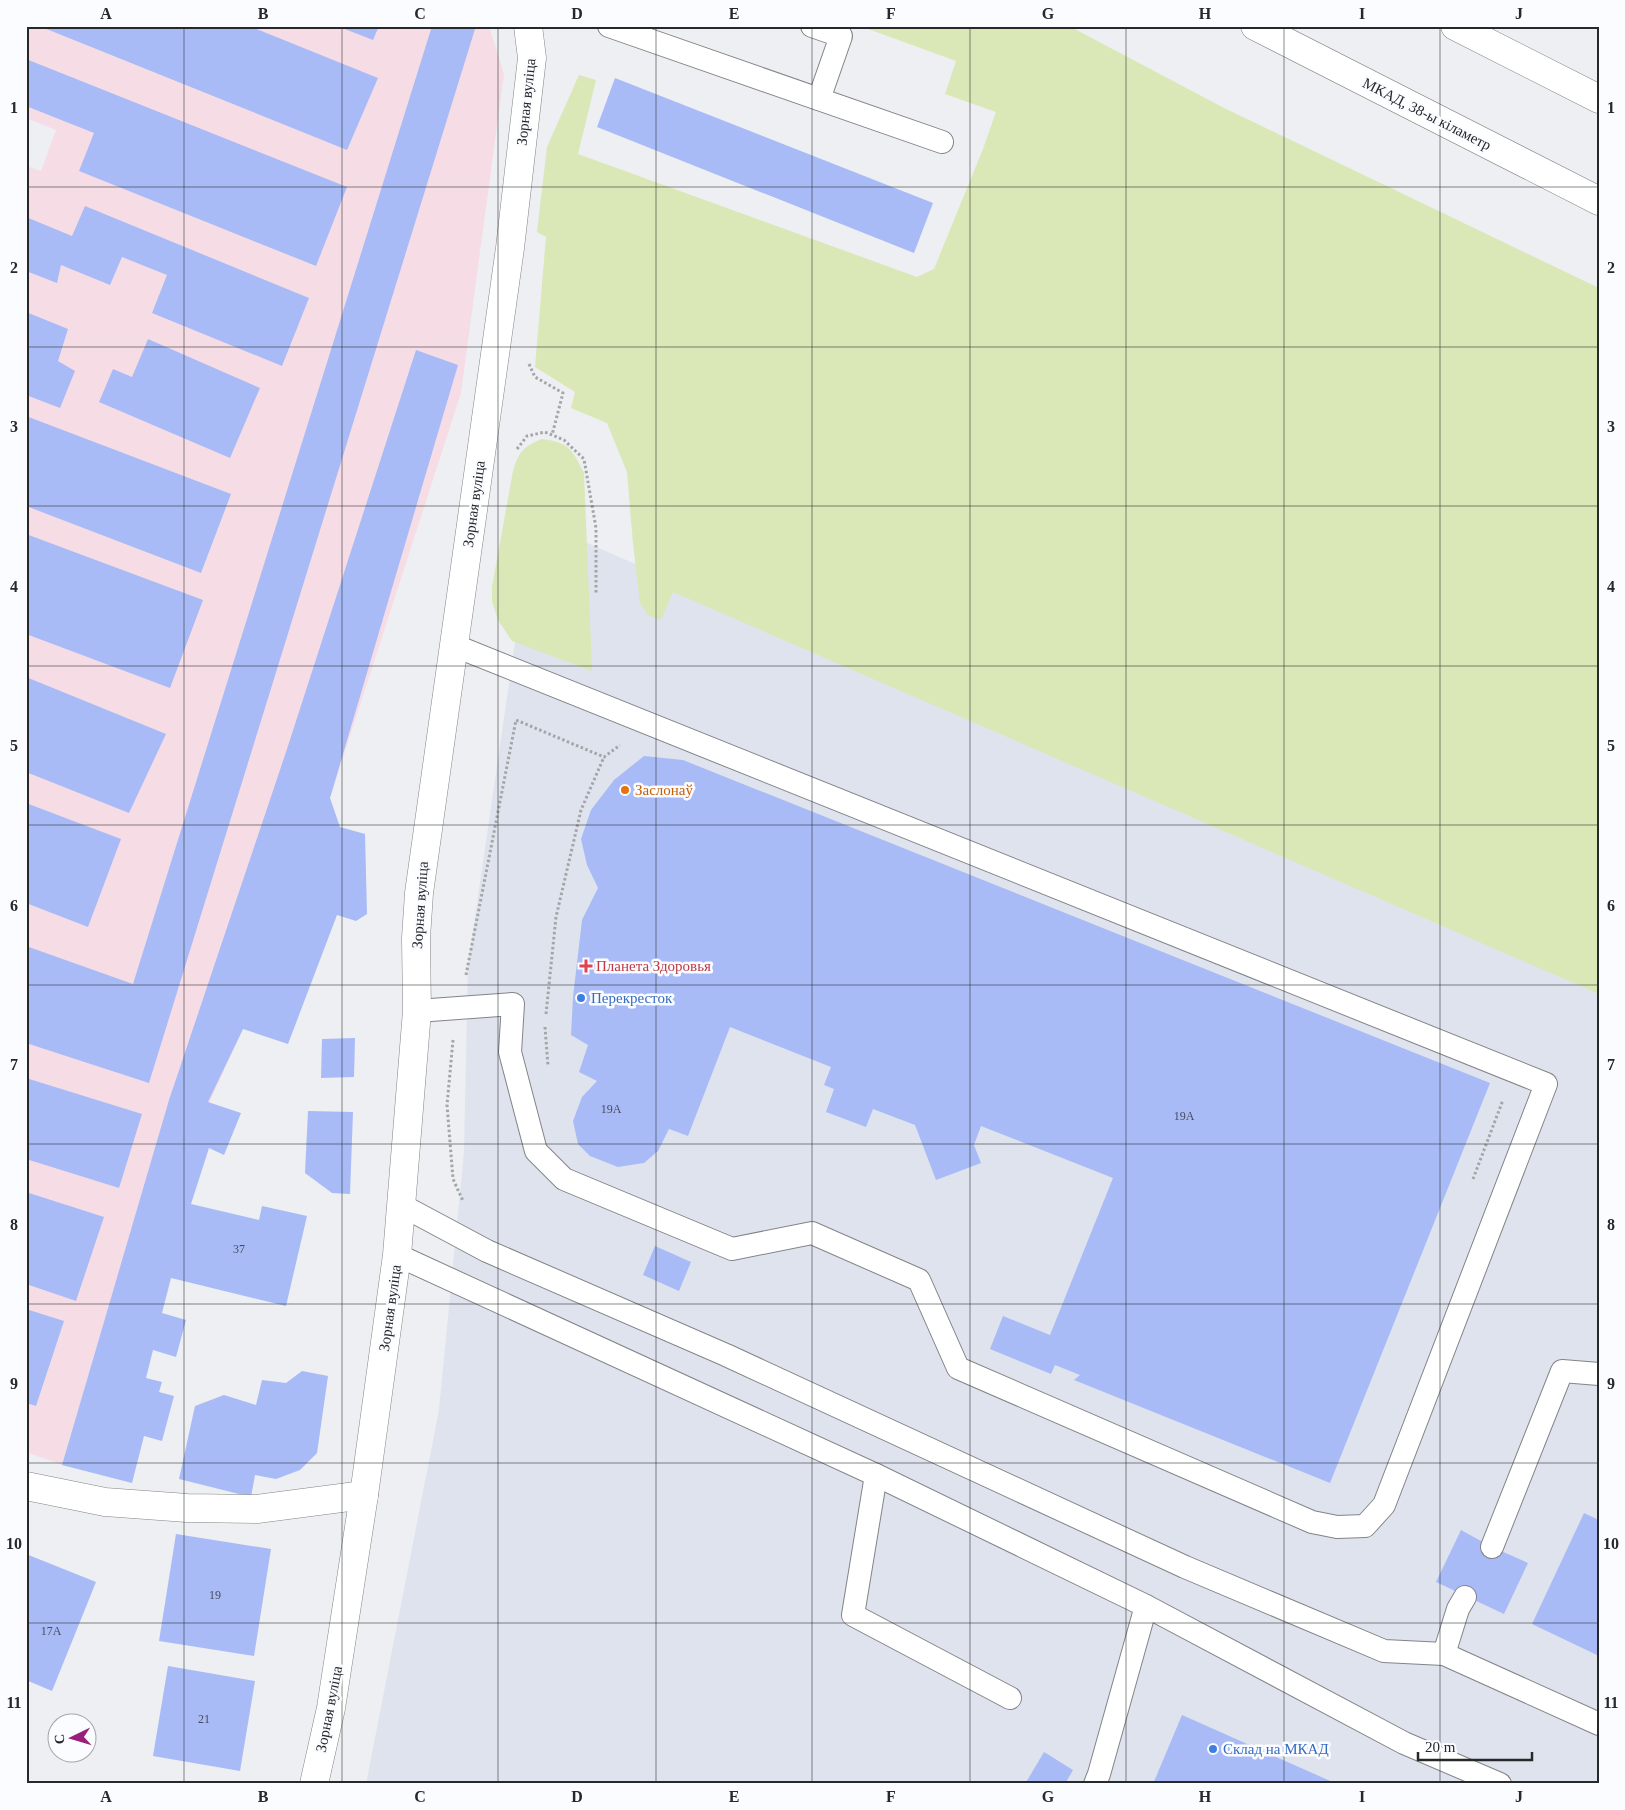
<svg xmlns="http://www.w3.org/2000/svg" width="1625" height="1810" font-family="Georgia,serif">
  <rect width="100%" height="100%" fill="#edeff2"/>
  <polygon fill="#dfe3ed" points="533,519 1599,988 1599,1784 366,1784 439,1410 464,1152 468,965"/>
  <polygon fill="#f6dde5" points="26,26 489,26 504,74 461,393 330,798 243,1029 203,1116 169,1101 62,1465 26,1452 26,166 41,171 56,130 26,118"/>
  <g fill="#dae7b6">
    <polygon points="860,26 1069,26 1224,108 1599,288 1599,994 673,592 661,620 648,615 640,603 633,543 627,472 607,423 571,408 575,392 535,367 546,237 537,232 547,147 579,75 596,80 578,154 917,277 934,269 983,149 996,112 945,94 956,61"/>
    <path d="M 541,439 C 569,442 572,449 584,473 L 592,671 L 512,641 L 498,620 L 492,601 L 492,587 L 513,471 C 519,452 522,448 541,439 Z"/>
  </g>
  <g fill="#a8bbf7">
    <polygon points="39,26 249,26 378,78 347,150"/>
    <polygon points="337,26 379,26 373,40"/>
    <polygon points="432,26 468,26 475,29 149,1083 26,1043 26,946 133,984"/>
    <polygon points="26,59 347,187 316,266 79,171 94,133 26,106"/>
    <polygon points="615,78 933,203 914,253 597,127"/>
    <polygon points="85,206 309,298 282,366 152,313 167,275 122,257 110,285 61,265 57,283 26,271 26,217 72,236"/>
    <polygon points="26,312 68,329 58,361 75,371 60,408 26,395"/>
    <polygon points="148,339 260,388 230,458 99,402 113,369 132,377"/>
    <polygon points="416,350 458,365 330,798 340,827 365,834 367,914 356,921 337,915 288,1044 243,1029 208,1102 241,1113 224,1155 209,1148 191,1204 259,1220 262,1206 307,1216 286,1306 171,1278 162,1313 186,1320 176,1357 153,1350 146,1378 162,1382 159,1392 174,1396 162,1441 144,1436 132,1483 62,1465 169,1100 286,752"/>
    <polygon points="26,416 231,494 201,573 26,506"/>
    <polygon points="26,534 203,600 170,688 26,634"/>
    <polygon points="26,677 166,734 129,813 26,772"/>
    <polygon points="644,756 683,760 1490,1083 1330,1483 1074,1380 1080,1375 1055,1365 1051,1374 990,1349 1003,1316 1050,1335 1113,1178 981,1126 974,1145 981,1163 936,1180 915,1125 873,1109 866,1127 826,1112 834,1089 824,1085 831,1067 730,1027 688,1136 669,1129 658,1151 644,1163 618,1167 590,1156 578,1144 573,1121 582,1097 597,1081 579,1072 588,1045 571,1035 573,997 582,920 598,888 587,865 581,839 591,810 614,780"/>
    <polygon points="26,803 121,839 88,927 26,903"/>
    <polygon points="355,1038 354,1077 321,1078 322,1039"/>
    <polygon points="26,1078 142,1114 119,1188 26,1159"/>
    <polygon points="308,1111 353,1112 350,1194 332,1193 305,1173"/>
    <polygon points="26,1192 104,1217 76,1301 26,1284"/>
    <polygon points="655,1246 691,1262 679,1291 643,1275"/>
    <polygon points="26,1309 64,1321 36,1406 26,1403"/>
    <polygon points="302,1371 328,1376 317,1453 300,1470 276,1479 255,1475 251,1497 179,1479 195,1406 224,1395 256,1405 262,1380 286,1383"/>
    <polygon points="1584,1513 1599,1520 1599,1656 1532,1624"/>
    <polygon points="1461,1530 1492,1547 1528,1563 1504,1614 1436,1582"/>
    <polygon points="176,1534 271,1549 254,1656 159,1641"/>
    <polygon points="26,1554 96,1582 52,1691 26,1680"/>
    <polygon points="168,1666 255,1681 240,1771 153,1756"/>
    <polygon points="1182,1715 1337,1784 1153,1784"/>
    <polygon points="1044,1752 1073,1770 1065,1784 1025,1784"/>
  </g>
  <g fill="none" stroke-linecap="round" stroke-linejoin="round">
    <defs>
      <g id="service">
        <polyline points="609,26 942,142"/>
        <polyline points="812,26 841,36 819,99"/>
        <polyline points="417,1011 513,1004 510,1052 536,1151 564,1179 732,1249 812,1233 919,1280 958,1368 1312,1522 1337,1527 1365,1526 1384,1505 1546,1084 453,645"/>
        <polyline points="401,1205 487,1251 726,1355 1185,1567 1384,1651 1444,1654 1458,1609 1465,1597"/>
        <polyline points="397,1255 876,1475 1146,1606 1404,1743 1500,1784"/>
        <polyline points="876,1475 853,1615 1010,1698"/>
        <polyline points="1492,1547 1562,1371 1599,1374"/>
        <polyline points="1444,1654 1599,1724"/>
        <polyline points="1095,1784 1099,1774 1146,1606"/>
      </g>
      <polyline id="minor" points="26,1486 105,1502 187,1508 257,1509 364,1495"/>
      <polyline id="tertiary" points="314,1784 331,1708 364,1495 397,1255 417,1011 416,938 419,893 510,248 532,58 528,26"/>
      <g id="trunk">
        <polyline points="1255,26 1599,201"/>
        <polyline points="1455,26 1599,99"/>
      </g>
    </defs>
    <use href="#service" stroke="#838488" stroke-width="24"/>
    <use href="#minor" stroke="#838488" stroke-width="29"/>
    <use href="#tertiary" stroke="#838488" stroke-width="29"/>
    <use href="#trunk" stroke="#838488" stroke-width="29"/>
    <g stroke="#a3a5a7" stroke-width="3" stroke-dasharray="2.5 2.5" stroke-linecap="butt">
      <polyline points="529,364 535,377 563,393 552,435"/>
      <polyline points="517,449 527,436 545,432 564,440 584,459 596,528 596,594"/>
      <polyline points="466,975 516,720 604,757 620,745"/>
      <polyline points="546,1014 556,917 581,810 604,757"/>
      <polyline points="545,1027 548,1066"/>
      <polyline points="453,1040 447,1105 453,1179 463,1201"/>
      <polyline points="1473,1179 1503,1100"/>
    </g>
    <use href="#service" stroke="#fff" stroke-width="22"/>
    <use href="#minor" stroke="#fff" stroke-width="28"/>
    <use href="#tertiary" stroke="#fff" stroke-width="28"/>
    <use href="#trunk" stroke="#fff" stroke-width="28"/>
  </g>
  <path fill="none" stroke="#272829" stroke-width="1" stroke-opacity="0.55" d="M 184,26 L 184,1784M 342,26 L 342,1784M 498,26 L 498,1784M 656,26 L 656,1784M 812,26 L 812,1784M 970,26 L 970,1784M 1126,26 L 1126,1784M 1284,26 L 1284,1784M 1440,26 L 1440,1784M 26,187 L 1599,187M 26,347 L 1599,347M 26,506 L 1599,506M 26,666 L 1599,666M 26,825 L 1599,825M 26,985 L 1599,985M 26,1144 L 1599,1144M 26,1304 L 1599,1304M 26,1463 L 1599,1463M 26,1623 L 1599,1623"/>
  <circle fill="#e8710a" stroke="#fbfcff" stroke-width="2" cx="625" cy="790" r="5"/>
  <path fill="#e0444e" stroke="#fbfcff" stroke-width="2" d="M583.5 958.5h5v5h5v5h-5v5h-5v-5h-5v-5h5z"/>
  <g fill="#3f7fe0" stroke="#fbfcff" stroke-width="2">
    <circle cx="581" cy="998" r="5"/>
    <circle cx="1213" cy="1749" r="5"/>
  </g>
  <g text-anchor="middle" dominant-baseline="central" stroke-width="5" stroke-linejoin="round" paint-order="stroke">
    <g font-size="12" fill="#474d5c">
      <text x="611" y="1109">19А</text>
      <text x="1184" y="1116">19А</text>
      <text x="239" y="1249">37</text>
      <text x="215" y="1595">19</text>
      <text x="51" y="1631">17А</text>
      <text x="204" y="1719">21</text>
    </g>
    <g font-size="15" fill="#272829" stroke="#fbfcff">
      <text transform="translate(526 102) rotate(-84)">Зорная вуліца</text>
      <text transform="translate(1427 114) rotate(27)">МКАД, 38-ы кіламетр</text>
      <text transform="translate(474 504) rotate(-82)">Зорная вуліца</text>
      <text transform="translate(420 905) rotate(-86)">Зорная вуліца</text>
      <text transform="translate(390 1308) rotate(-82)">Зорная вуліца</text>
      <text transform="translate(329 1709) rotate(-79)">Зорная вуліца</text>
    </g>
    <g font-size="15" fill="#c56008" stroke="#fbfcff" text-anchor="start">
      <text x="635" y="790">Заслонаў</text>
    </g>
    <g font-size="15" fill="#be3a42" stroke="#fbfcff" text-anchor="start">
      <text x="596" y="966">Планета Здоровья</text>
    </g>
    <g font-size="15" fill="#366cbe" stroke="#fbfcff" text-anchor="start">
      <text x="591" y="998">Перекресток</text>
      <text x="1223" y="1749">Склад на МКАД</text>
    </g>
  </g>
  <rect width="1625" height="1810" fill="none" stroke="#fbfcff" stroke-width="55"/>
  <g transform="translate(72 1738) rotate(265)"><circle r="24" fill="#fbfcff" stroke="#a6a7a9"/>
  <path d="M0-4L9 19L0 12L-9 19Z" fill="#98207a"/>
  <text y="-8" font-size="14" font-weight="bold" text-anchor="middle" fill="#272829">С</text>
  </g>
  <path d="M1418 1752v8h114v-8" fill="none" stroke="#272829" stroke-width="2.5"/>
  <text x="1425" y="1752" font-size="15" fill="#272829" stroke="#fbfcff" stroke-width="4" paint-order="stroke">20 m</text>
  <rect x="28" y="28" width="1570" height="1754" fill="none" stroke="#272829" stroke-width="2"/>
  <g font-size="16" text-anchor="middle" font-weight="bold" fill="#272829">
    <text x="106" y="19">A</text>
    <text x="263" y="19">B</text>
    <text x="420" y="19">C</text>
    <text x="577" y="19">D</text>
    <text x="734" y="19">E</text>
    <text x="891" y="19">F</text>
    <text x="1048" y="19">G</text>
    <text x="1205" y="19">H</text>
    <text x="1362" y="19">I</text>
    <text x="1519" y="19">J</text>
    <text x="14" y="113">1</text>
    <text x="1611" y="113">1</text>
    <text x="14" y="273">2</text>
    <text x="1611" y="273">2</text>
    <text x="14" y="432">3</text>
    <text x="1611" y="432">3</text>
    <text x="14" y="592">4</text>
    <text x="1611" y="592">4</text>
    <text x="14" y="751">5</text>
    <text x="1611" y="751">5</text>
    <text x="14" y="911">6</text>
    <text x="1611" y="911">6</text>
    <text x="14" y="1070">7</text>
    <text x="1611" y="1070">7</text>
    <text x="14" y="1230">8</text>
    <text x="1611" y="1230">8</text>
    <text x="14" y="1389">9</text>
    <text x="1611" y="1389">9</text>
    <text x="14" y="1549">10</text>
    <text x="1611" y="1549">10</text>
    <text x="14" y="1708">11</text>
    <text x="1611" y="1708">11</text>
    <text x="106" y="1802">A</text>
    <text x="263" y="1802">B</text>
    <text x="420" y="1802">C</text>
    <text x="577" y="1802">D</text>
    <text x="734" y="1802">E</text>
    <text x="891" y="1802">F</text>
    <text x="1048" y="1802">G</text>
    <text x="1205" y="1802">H</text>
    <text x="1362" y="1802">I</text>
    <text x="1519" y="1802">J</text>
  </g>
</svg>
